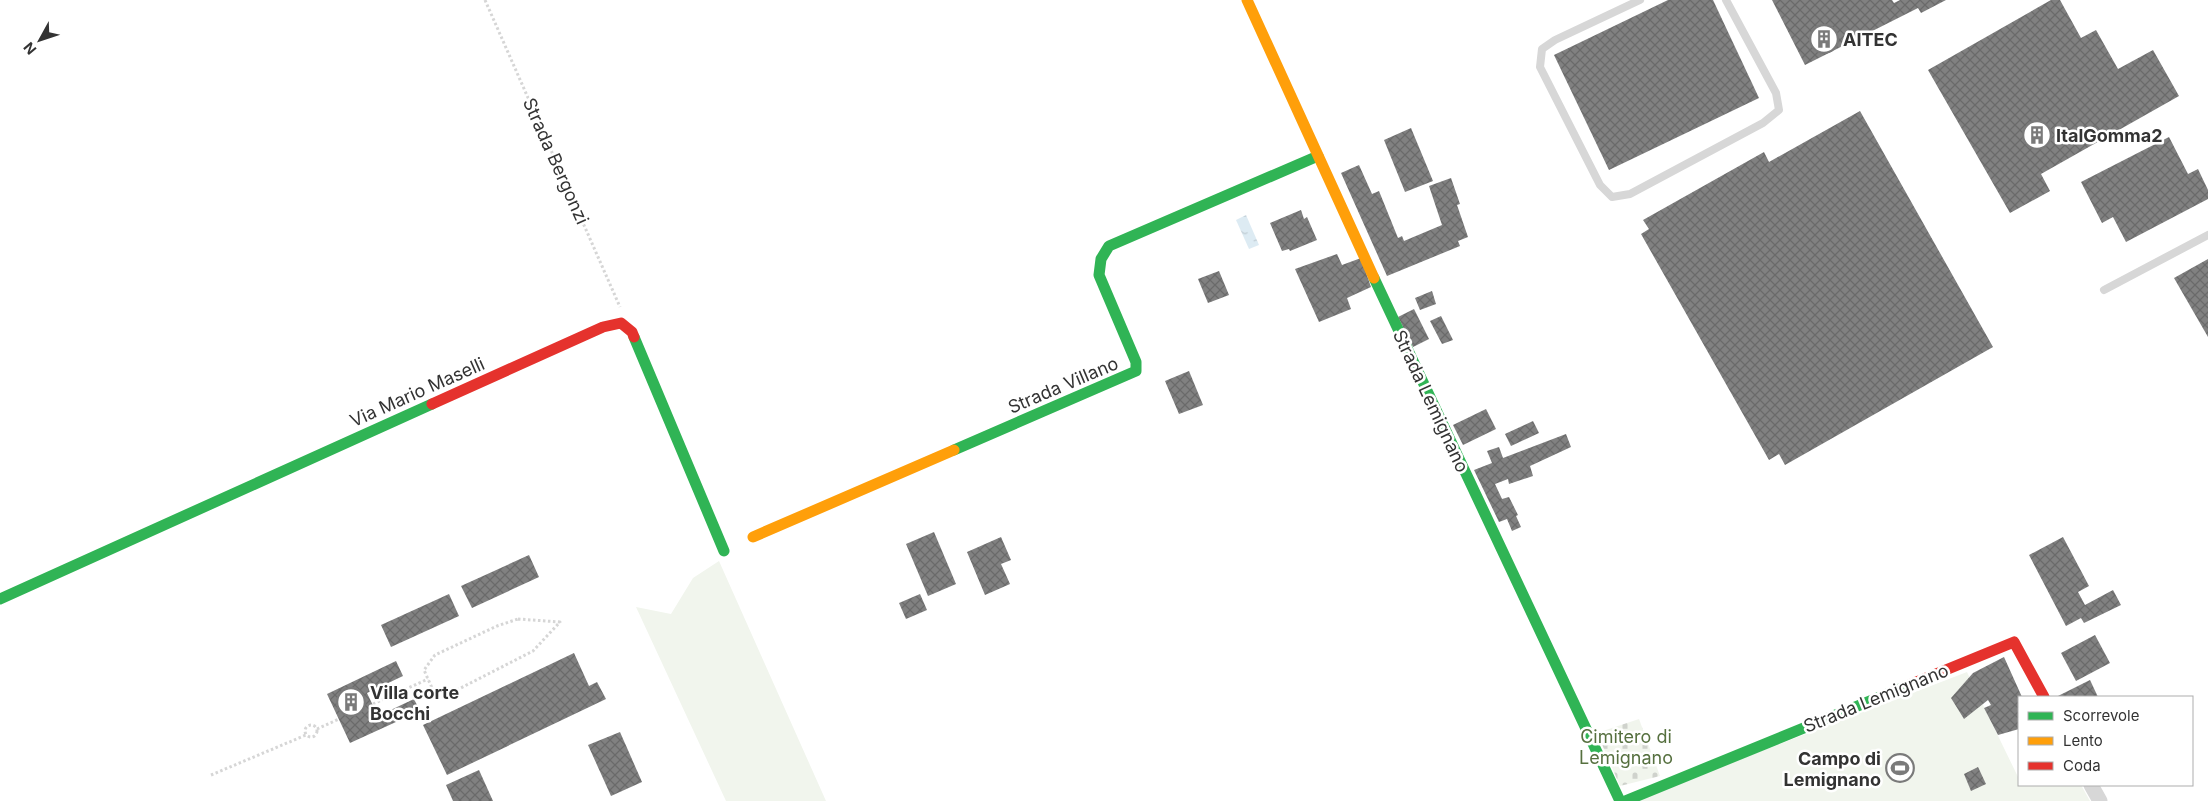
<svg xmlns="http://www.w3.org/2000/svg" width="2208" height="801" font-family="Inter,sans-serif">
  <defs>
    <pattern id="cemetery-stones" width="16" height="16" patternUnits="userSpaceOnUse" patternTransform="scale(1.25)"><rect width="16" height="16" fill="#f1f5ed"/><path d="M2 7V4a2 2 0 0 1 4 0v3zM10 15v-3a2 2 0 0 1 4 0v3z" fill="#cfd2cc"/></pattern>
    <pattern id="water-ripples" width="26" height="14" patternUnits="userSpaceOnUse" patternTransform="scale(1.25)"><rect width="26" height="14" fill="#ddebf3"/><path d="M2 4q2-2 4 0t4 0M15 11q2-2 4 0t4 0" fill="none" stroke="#becad1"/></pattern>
    <pattern id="building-cross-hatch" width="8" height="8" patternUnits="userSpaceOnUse" patternTransform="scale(1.25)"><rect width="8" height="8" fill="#818181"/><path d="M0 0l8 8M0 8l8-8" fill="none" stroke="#6a6a6a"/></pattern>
  </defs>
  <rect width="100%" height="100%" fill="#fff"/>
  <g fill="#f1f5ed">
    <polygon points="719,561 826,801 726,801 636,607 671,614 693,578"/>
    <polygon points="1967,672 2019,779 2019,785 2081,785 2090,801 1632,801"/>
  </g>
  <polygon fill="url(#cemetery-stones)" points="1639,719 1660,776 1620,786 1597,733"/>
  <polygon fill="url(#water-ripples)" points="1246,215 1259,245 1249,249 1236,220"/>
  <g fill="url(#building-cross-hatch)">
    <polygon points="1668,0 1713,0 1759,98 1609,170 1554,55"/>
    <polygon points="1772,0 1892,0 1894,3 1900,0 1946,0 1921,13 1918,8 1805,65"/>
    <polygon points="2051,0 2060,0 2081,38 2096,30 2118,69 2153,50 2179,96 2041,174 2050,191 2010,213 1928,70"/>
    <polygon points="1860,111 1993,347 1785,465 1779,454 1769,460 1641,234 1649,229 1643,220 1764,152 1769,162"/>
    <polygon points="1411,128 1433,181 1405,192 1384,140"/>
    <polygon points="2169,137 2188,174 2198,169 2208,190 2208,199 2126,242 2113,217 2102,223 2081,182"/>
    <polygon points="1359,165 1372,194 1379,191 1398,238 1402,236 1404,241 1442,225 1429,186 1451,178 1460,204 1457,205 1468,237 1458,241 1460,246 1387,276 1341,173"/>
    <polygon points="1301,210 1304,219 1307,217 1317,240 1290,251 1289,249 1282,251 1270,223"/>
    <polygon points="1337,254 1342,265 1361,258 1371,287 1347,298 1351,309 1319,322 1295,269"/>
    <polygon points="2208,259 2208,337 2174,278"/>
    <polygon points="1219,271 1229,295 1208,303 1198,279"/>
    <polygon points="1432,291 1436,304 1420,310 1415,298"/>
    <polygon points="1414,309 1429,339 1413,347 1398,317"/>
    <polygon points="1441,316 1453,340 1442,344 1430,321"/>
    <polygon points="1189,371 1203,405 1179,414 1165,381"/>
    <polygon points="1486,409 1496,429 1463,445 1453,425"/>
    <polygon points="1533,421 1539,433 1511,446 1505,434"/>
    <polygon points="1566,434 1571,447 1530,466 1533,476 1509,484 1508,479 1495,484 1502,499 1509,497 1518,515 1516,516 1521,527 1512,531 1507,519 1499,522 1474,470 1492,463 1487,451 1499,447 1503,458"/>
    <polygon points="934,532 956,584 928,596 906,544"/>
    <polygon points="1001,537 1011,560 1001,564 1010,584 985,595 967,552"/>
    <polygon points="2063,537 2089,586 2078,592 2085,605 2113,590 2121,605 2084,623 2081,618 2066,626 2029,555"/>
    <polygon points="529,555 539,577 472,608 461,586"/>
    <polygon points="449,594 459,616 391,647 381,625"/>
    <polygon points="920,594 927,610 906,619 899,603"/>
    <polygon points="2095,635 2110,663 2076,681 2061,653"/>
    <polygon points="574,653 589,686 597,682 606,699 447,775 423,725"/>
    <polygon points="2004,657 2022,697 2019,697 2019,729 1998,735 1984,708 1991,705 1988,700 1964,719 1951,698 1973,673"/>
    <polygon points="396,661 403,676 367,693 378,716 414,699 420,711 350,743 327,694"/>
    <polygon points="2090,680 2098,697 2056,697"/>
    <polygon points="620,732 642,782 611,796 588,745"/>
    <polygon points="1978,767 1986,784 1971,791 1964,774"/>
    <polygon points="479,770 493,801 453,801 446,785"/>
  </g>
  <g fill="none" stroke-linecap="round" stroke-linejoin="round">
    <g stroke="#d6d6d6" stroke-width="3" stroke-dasharray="2.5 2.5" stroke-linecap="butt">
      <polyline points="485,0 620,307"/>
      <polygon points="518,619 560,622 533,651 449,694 432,688 424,670 435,655 497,626"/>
      <polyline points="373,704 428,679"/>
      <circle cx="311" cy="731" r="6"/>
      <polyline points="317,729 339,719"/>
      <polyline points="211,775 306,735"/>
    </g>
    <g stroke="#d7d7d7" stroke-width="8">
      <polyline points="1640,0 1555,40 1542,49 1540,67 1600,185 1612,197 1630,194 1763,123 1779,110 1776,93 1726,0"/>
      <polyline points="2104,290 2208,235"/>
    </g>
    <polyline stroke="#d7d7d7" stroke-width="15" points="2091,785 2100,801"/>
    <g stroke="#30b455" stroke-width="11">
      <polyline points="1374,278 1620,801"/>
      <polyline points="634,337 724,551"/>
      <polyline points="954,450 1136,371 1136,362 1099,275 1101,259 1109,246 1318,156"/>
      <polyline points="0,599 432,404"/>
      <polyline points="1625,801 1909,685"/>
    </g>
    <g stroke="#ff9f0a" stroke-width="11">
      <polyline points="1247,0 1374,278"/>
      <polyline points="753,537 954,450"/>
    </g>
    <g stroke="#e5322d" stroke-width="11">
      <polyline points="432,404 603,327 621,323 632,332 634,337"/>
      <polyline points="1909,685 2014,642 2044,697"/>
    </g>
  </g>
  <defs>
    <symbol id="building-ring" viewBox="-11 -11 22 22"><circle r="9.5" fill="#fff" stroke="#7a7a7a" stroke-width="1.5"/><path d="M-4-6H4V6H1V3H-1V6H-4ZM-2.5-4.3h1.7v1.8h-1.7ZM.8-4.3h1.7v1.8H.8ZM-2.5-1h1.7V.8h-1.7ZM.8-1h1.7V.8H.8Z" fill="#7a7a7a"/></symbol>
    <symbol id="stadium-ring" viewBox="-11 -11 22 22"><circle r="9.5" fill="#fff" stroke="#7a7a7a" stroke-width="1.5"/><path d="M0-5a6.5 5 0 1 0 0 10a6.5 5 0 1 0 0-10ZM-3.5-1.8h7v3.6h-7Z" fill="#7a7a7a"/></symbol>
  </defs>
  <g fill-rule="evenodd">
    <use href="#building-ring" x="1808" y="23" width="32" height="32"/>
    <use href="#building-ring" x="2021" y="119" width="32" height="32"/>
    <use href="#building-ring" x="335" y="686" width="32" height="32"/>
    <use href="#stadium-ring" x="1884" y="752" width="32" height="32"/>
  </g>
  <g text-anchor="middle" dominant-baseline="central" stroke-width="5" stroke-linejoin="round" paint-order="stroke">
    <g font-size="18" font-weight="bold" fill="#333" stroke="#fff" text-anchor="start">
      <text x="1843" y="39">AITEC</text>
      <text x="2056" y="135">ItalGomma2</text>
      <text x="370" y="692">Villa corte<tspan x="370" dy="21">Bocchi</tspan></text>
      <text x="1881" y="758" text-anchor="end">Campo di<tspan x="1881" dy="21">Lemignano</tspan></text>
    </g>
    <g font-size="18" fill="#333" stroke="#fff">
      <text transform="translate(556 161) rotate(66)">Strada Bergonzi</text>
      <text transform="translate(1063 385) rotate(-23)">Strada Villano</text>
      <text transform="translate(417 392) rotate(-24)">Via Mario Maselli</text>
      <text transform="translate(1431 401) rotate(65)">Strada Lemignano</text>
      <text transform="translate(1876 698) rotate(-22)">Strada Lemignano</text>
    </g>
    <g font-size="18" fill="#56703f" stroke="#fff">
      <text x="1626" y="736">Cimitero di<tspan x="1626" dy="21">Lemignano</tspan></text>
    </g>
  </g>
  <rect x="2018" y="696" width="175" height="90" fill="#ffffff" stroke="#adadad"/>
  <rect x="2028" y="712" width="25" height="8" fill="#30b455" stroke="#adadad"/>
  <text x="2063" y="721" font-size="15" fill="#333333">Scorrevole</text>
  <rect x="2028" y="737" width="25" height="8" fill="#ff9f0a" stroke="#adadad"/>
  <text x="2063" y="746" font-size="15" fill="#333333">Lento</text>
  <rect x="2028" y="762" width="25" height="8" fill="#e5322d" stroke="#adadad"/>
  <text x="2063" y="771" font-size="15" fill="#333333">Coda</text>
  <g transform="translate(40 40) rotate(230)" stroke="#ffffff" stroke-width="4" paint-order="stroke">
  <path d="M0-4L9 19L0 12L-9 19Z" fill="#333333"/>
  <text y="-8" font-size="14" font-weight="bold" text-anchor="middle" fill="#333333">N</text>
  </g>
</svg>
